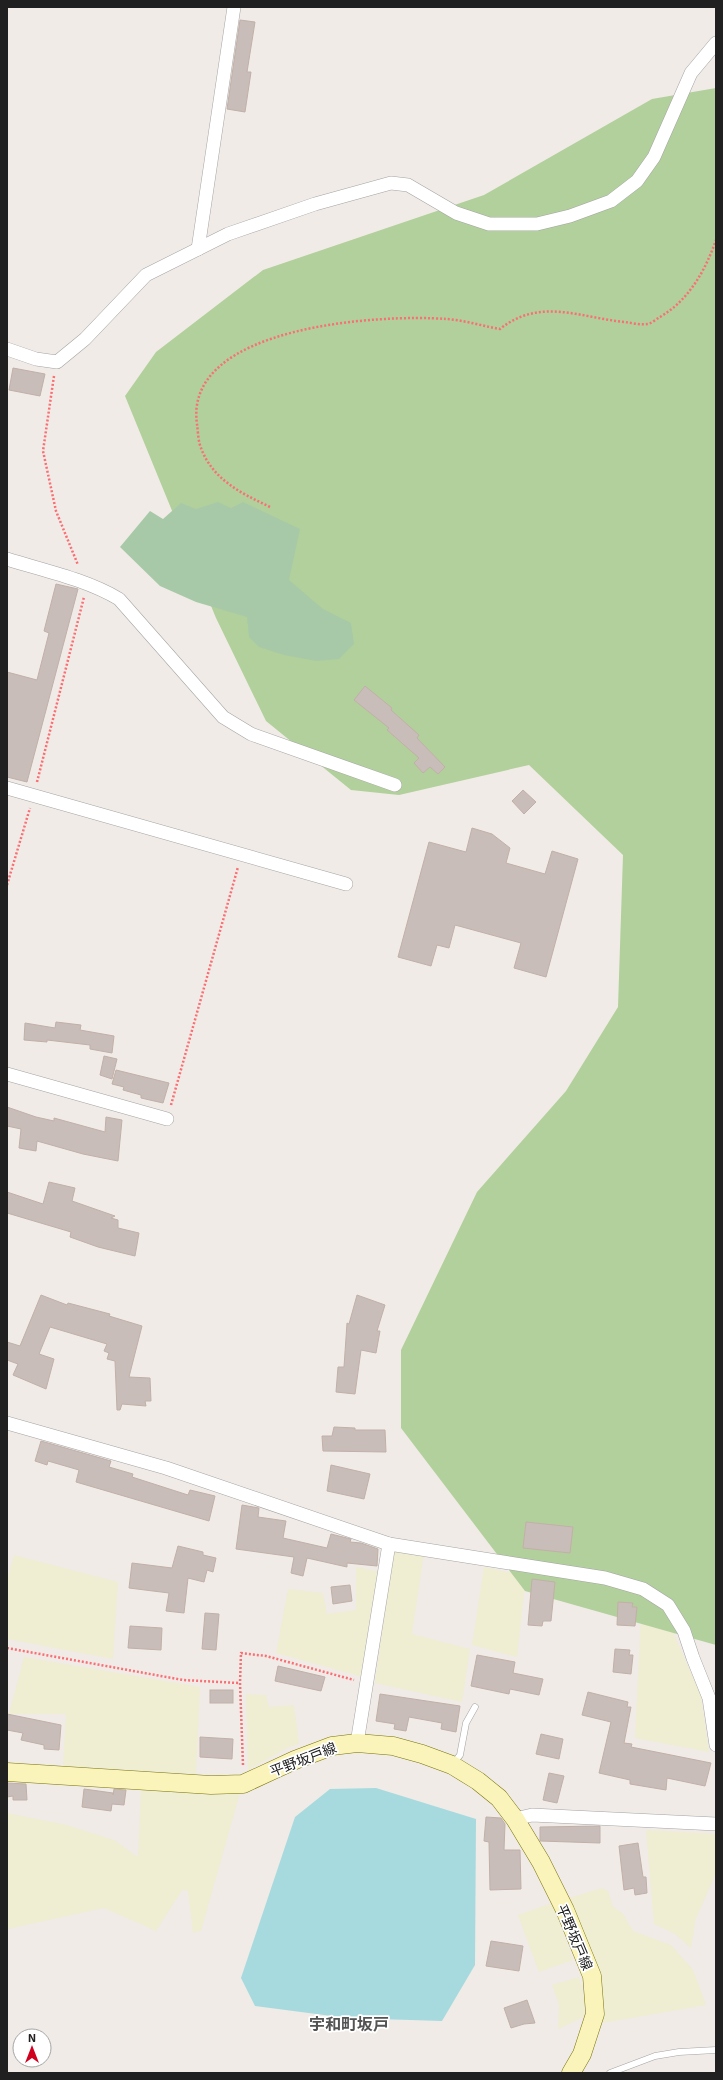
<svg xmlns="http://www.w3.org/2000/svg" width="723" height="2080" font-family="'Exo 2','Noto Sans JP',sans-serif">
  <rect width="100%" height="100%" fill="#f0ebe6"/>
  <g fill="#efedd2">
    <polygon points="400,1549 424,1553 412,1634 470,1649 462,1702 375,1683 393,1554"/>
    <polygon points="14,1555 118,1582 113,1659 7,1639 7,1581"/>
    <polygon points="356,1567 380,1572 363,1677 276,1653 288,1589 323,1593 327,1614 356,1610"/>
    <polygon points="484,1567 526,1576 517,1657 472,1645"/>
    <polygon points="642,1595 664,1612 701,1696 709,1752 635,1738"/>
    <polygon points="24,1657 200,1687 196,1774 63,1766 66,1714 9,1714"/>
    <polygon points="246,1694 266,1695 269,1707 294,1705 299,1744 287,1748 248,1770"/>
    <polygon points="141,1789 240,1793 201,1931 193,1933 188,1891 182,1890 156,1931 104,1908 12,1928 7,1930 7,1813 67,1825 114,1840 138,1857"/>
    <polygon points="646,1830 716,1834 716,1873 696,1918 691,1948 675,1934 654,1924"/>
    <polygon points="602,1888 608,1891 613,1907 623,1914 633,1931 671,1945 693,1970 706,2005 603,2023 603,2001 599,1977 566,1899"/>
    <polygon points="552,1903 573,1960 539,1972 518,1915"/>
    <polygon points="579,1977 584,1997 584,2017 558,2029 559,2004 552,1985"/>
  </g>
  <polygon fill="#b2d09b" points="716,88 716,1645 525,1591 401,1428 401,1350 477,1192 566,1091 618,1007 623,855 529,765 399,795 351,790 266,721 216,618 125,396 156,352 263,270 484,195 652,99"/>
  <polygon fill="#a7c9a7" points="218,502 231,508 243,502 300,529 289,580 323,609 351,623 354,644 339,659 317,661 284,655 259,647 249,637 247,617 196,602 160,586 120,547 150,511 163,519 181,503 196,509"/>
  <polygon fill="#a7dade" points="376,1788 476,1819 475,1965 442,2021 347,2018 255,2006 241,1978 295,1817 330,1789"/>
  <g fill="#c8bdb9" stroke="#c2b0a8">
    <polygon points="240,20 255,22 247,72 251,72 245,112 227,109"/>
    <polygon points="13,368 45,374 40,396 9,390"/>
    <polygon points="56,584 78,589 27,782 7,777 7,672 37,680 49,633 44,631"/>
    <polygon points="365,686 392,708 391,710 419,735 417,738 445,767 438,774 430,767 423,773 414,763 419,758 387,730 389,728 354,700"/>
    <polygon points="523,790 536,802 524,814 512,801"/>
    <polygon points="472,828 492,834 510,848 506,863 545,874 552,851 578,859 546,977 514,968 521,943 455,925 449,948 437,945 431,966 398,957 429,842 466,852"/>
    <polygon points="56,1022 81,1025 80,1030 114,1036 112,1053 90,1049 90,1045 47,1040 47,1042 24,1040 25,1023 55,1028"/>
    <polygon points="104,1056 117,1059 112,1079 100,1075"/>
    <polygon points="116,1070 169,1083 163,1103 141,1098 141,1095 123,1090 124,1087 112,1084"/>
    <polygon points="7,1107 36,1117 54,1121 54,1118 105,1132 106,1117 122,1120 118,1161 83,1154 37,1141 36,1151 19,1148 21,1129 7,1126"/>
    <polygon points="49,1182 75,1188 72,1201 115,1216 111,1218 118,1220 118,1228 139,1233 135,1256 98,1247 70,1237 71,1232 7,1213 7,1192 43,1204"/>
    <polygon points="41,1295 67,1305 68,1303 110,1314 109,1316 142,1326 129,1377 150,1378 151,1401 145,1401 146,1406 122,1404 120,1410 117,1410 115,1361 107,1359 109,1353 104,1351 107,1344 50,1327 39,1354 54,1359 46,1389 13,1375 18,1364 7,1360 7,1342 20,1346"/>
    <polygon points="357,1295 385,1305 377,1331 380,1331 376,1353 361,1350 355,1394 336,1392 338,1367 344,1367 347,1323 349,1324"/>
    <polygon points="334,1427 355,1428 355,1430 385,1430 386,1452 323,1451 322,1436 332,1436"/>
    <polygon points="41,1441 111,1461 109,1467 133,1474 132,1477 188,1495 190,1490 215,1496 209,1521 76,1482 79,1470 48,1461 47,1465 35,1461"/>
    <polygon points="331,1465 370,1474 364,1499 327,1491"/>
    <polygon points="242,1505 259,1508 258,1517 286,1521 283,1538 327,1548 331,1534 351,1539 350,1542 361,1543 378,1549 377,1566 347,1563 347,1567 307,1558 303,1576 291,1573 294,1557 236,1549"/>
    <polygon points="526,1522 573,1527 570,1553 523,1548"/>
    <polygon points="178,1546 203,1552 203,1555 216,1558 213,1572 207,1570 204,1582 188,1578 184,1613 166,1611 169,1593 129,1588 132,1563 172,1568"/>
    <polygon points="532,1579 555,1582 551,1621 543,1621 542,1626 528,1625"/>
    <polygon points="350,1585 352,1601 333,1604 331,1587"/>
    <polygon points="618,1602 633,1603 632,1607 637,1607 635,1626 617,1625"/>
    <polygon points="205,1613 219,1614 216,1650 202,1649"/>
    <polygon points="130,1626 162,1628 161,1650 128,1648"/>
    <polygon points="615,1649 630,1650 629,1655 633,1655 631,1674 613,1672"/>
    <polygon points="477,1655 515,1662 513,1673 543,1679 539,1695 510,1689 509,1694 471,1686"/>
    <polygon points="278,1666 325,1677 321,1691 275,1681"/>
    <rect x="210" y="1690" width="23" height="13"/>
    <polygon points="588,1692 628,1702 627,1707 631,1707 624,1743 632,1744 631,1747 711,1763 705,1786 667,1778 666,1790 630,1784 630,1780 599,1773 611,1722 582,1715"/>
    <polygon points="380,1694 460,1706 456,1732 441,1729 442,1723 409,1717 406,1731 394,1729 395,1724 376,1721"/>
    <polygon points="7,1714 61,1725 59,1750 44,1749 44,1745 21,1740 23,1733 7,1730"/>
    <polygon points="541,1734 563,1739 559,1759 536,1754"/>
    <polygon points="200,1737 233,1739 232,1759 200,1757"/>
    <polygon points="549,1773 564,1776 557,1803 543,1800"/>
    <polygon points="7,1783 26,1784 27,1800 13,1800 13,1796 7,1797"/>
    <polygon points="84,1789 113,1793 113,1795 114,1789 126,1790 124,1805 112,1804 111,1811 82,1807"/>
    <polygon points="486,1817 501,1818 505,1824 504,1850 520,1850 521,1889 490,1890 489,1842 484,1841"/>
    <polygon points="600,1826 600,1843 540,1841 540,1827"/>
    <polygon points="638,1843 643,1877 646,1877 647,1893 635,1895 634,1888 624,1890 619,1846"/>
    <polygon points="491,1941 523,1946 519,1971 486,1966"/>
    <polygon points="527,2000 535,2023 524,2024 511,2028 504,2008"/>
  </g>
  <g fill="none" stroke-linecap="round" stroke-linejoin="round">
    <defs>
      <g id="service">
        <polyline points="453,1764 460,1755 466,1723 475,1707"/>
        <polyline points="610,2073 655,2056 679,2052 716,2050"/>
      </g>
      <g id="minor">
        <polyline points="198,249 234,7"/>
        <polyline points="7,349 36,359 57,362 85,339 146,275 228,234 315,204 391,183 408,185 456,213 489,224 537,224 570,216 611,201 637,181 654,157 691,73 716,43"/>
        <path d="M 7,559 C 45,571 85,579 119,599 L 223,717 L 251,734 L 395,785"/>
        <polyline points="7,788 346,884"/>
        <polyline points="7,1074 167,1119"/>
        <polyline points="7,1423 166,1468 389,1544 605,1578 643,1589 668,1605 684,1631 693,1658 709,1698 716,1745"/>
        <polyline points="357,1743 389,1544"/>
        <polyline points="515,1819 532,1815 716,1824"/>
      </g>
      <polyline id="secondary" points="7,1772 211,1785 243,1784 295,1760 332,1746 357,1743 393,1746 422,1754 452,1765 478,1781 499,1798 515,1819 541,1862 565,1910 592,1976 595,2014 582,2054 571,2073"/>
    </defs>
    <use href="#service" stroke="#a4a4a4" stroke-width="7"/>
    <use href="#minor" stroke="#a4a4a4" stroke-width="14"/>
    <use href="#secondary" stroke="#797405" stroke-width="19"/>
    <g stroke="#fa6e74" stroke-width="2.5" stroke-dasharray="2 2" stroke-linecap="butt">
      <polyline points="54,376 43,451 56,511 78,565"/>
      <path d="M 270,507 C 241,493 213,480 201,448 C 198,441 198,431 197,424 C 183,325 382,314 446,319 C 464,320 482,326 500,329 C 540,297 581,318 625,322 C 632,323 640,325 647,324 C 651,324 656,319 660,317 C 689,300 705,271 716,240"/>
      <polyline points="37,782 84,597"/>
      <polyline points="7,885 30,808"/>
      <polyline points="171,1105 238,867"/>
      <polyline points="7,1648 183,1680 239,1683"/>
      <polyline points="243,1765 240,1683 241,1653 266,1656 354,1680"/>
    </g>
    <use href="#service" stroke="#fff" stroke-width="6"/>
    <use href="#minor" stroke="#fff" stroke-width="13"/>
    <use href="#secondary" stroke="#faf4bb" stroke-width="18"/>
  </g>
  <g text-anchor="middle" dominant-baseline="central" stroke-width="3.5" stroke-linejoin="round" paint-order="stroke">
    <g font-size="14" fill="#202020" stroke="#fff">
      <text transform="translate(303 1759) rotate(-21)">平野坂戸線</text>
      <text transform="translate(575 1937) rotate(67)">平野坂戸線</text>
    </g>
    <g font-size="16" font-weight="bold" fill="#535353" stroke="#fff">
      <text x="349" y="2023">宇和町坂戸</text>
    </g>
  </g>
  <rect width="723" height="2080" fill="none" stroke="#202020" stroke-width="16"/>
  <g transform="translate(32 2048)"><circle r="19" fill="#ffffff" stroke="#a6a6a6"/>
  <path d="M0-3L7 15L0 10L-7 15Z" fill="#d0001f"/>
  <text y="-6" font-size="11" font-weight="bold" text-anchor="middle" fill="#202020">N</text>
  </g>
</svg>
